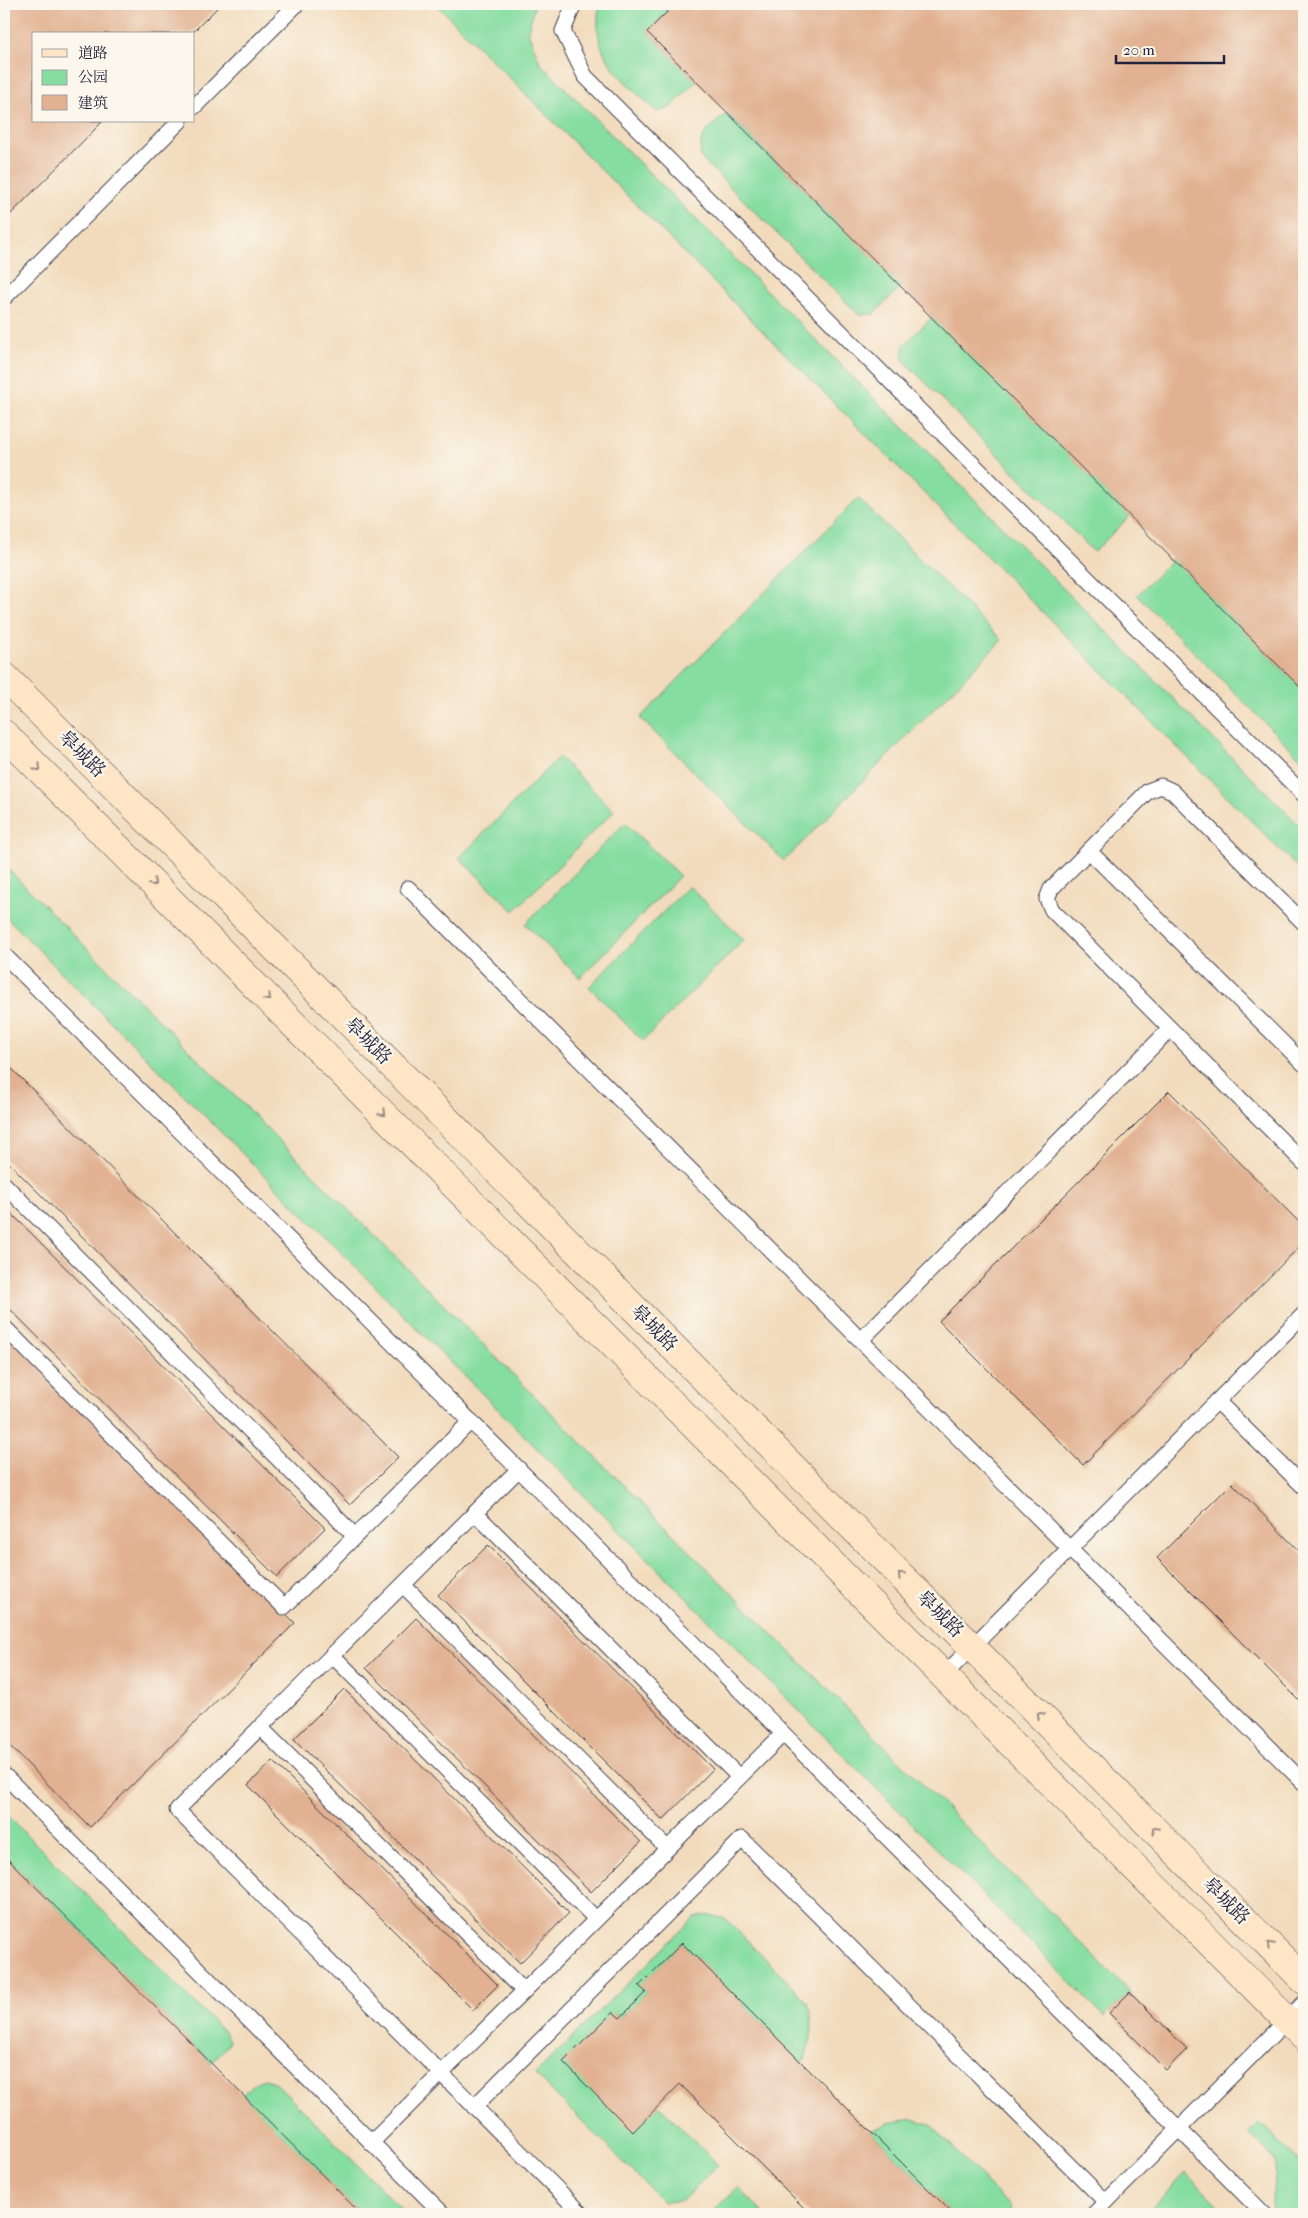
<svg xmlns="http://www.w3.org/2000/svg" width="1308" height="2218" font-family="'IM FELL French Canon','Noto Serif SC',serif">
  <rect width="100%" height="100%" fill="#fbf7ec"/>
  <filter id="ink" filterUnits="userSpaceOnUse"><feTurbulence type="fractalNoise" baseFrequency=".02" numOctaves="2"/><feDisplacementMap in="SourceGraphic" scale="10" xChannelSelector="R" yChannelSelector="G"/><feConvolveMatrix kernelMatrix="1 2 1 2 8 2 1 2 1" color-interpolation-filters="sRGB"/></filter>
  <filter id="wash" filterUnits="userSpaceOnUse"><feTurbulence type="fractalNoise" baseFrequency=".0096" numOctaves="4" result="noise"/><feDisplacementMap in="SourceGraphic" scale="20" xChannelSelector="R" yChannelSelector="G"/><feGaussianBlur stdDeviation="1.12" result="paint"/><feColorMatrix in="noise" values="0 0 0 0 0 0 0 0 0 0 0 0 0 0 0 0 0 1.4 0 .05"/><feComposite in="paint" operator="in"/></filter>
  <g filter="url(#wash)">
    <rect width="100%" height="100%" fill="#f2dbbc"/>
    <g fill="#85dda1" stroke="#54806e">
      <polygon points="436,4 535,4 528,32 540,63 1304,830 1304,874"/>
      <path d="M 601,4 L 674,5 L 647,32 L 696,81 L 670,108 L 657,112 C 630,86 594,60 598,19 C 598,13 598,9 601,4 Z"/>
      <path d="M 727,113 L 901,286 L 874,314 L 859,315 L 701,158 C 697,133 710,129 727,113 Z"/>
      <polygon points="932,317 1130,516 1094,552 903,360 904,345"/>
      <polygon points="858,498 1002,640 784,861 640,718"/>
      <polygon points="1173,559 1304,691 1304,762 1137,595"/>
      <polygon points="559,757 614,811 514,911 459,858"/>
      <polygon points="625,823 680,876 580,978 525,924"/>
      <polygon points="4,865 1130,1992 1105,2017 4,915"/>
      <polygon points="689,886 744,940 643,1041 589,987"/>
      <polygon points="4,1812 224,2032 229,2040 226,2047 211,2063 4,1855"/>
      <path d="M 709,1915 L 726,1919 L 808,2002 C 815,2027 812,2039 803,2064 L 682,1943 L 640,1986 L 646,1992 L 620,2018 L 613,2012 L 659,2105 L 718,2165 L 682,2201 L 663,2202 L 535,2074 L 695,1917 Z"/>
      <polygon points="265,2079 276,2083 406,2214 361,2214 242,2095 254,2083"/>
      <polygon points="912,2119 930,2124 1011,2208 1012,2214 953,2214 870,2131 889,2123"/>
      <path d="M 1259,2122 L 1304,2166 L 1304,2214 L 1275,2213 C 1266,2195 1281,2181 1275,2162 C 1272,2154 1254,2139 1248,2133 Z"/>
      <polygon points="1186,2173 1227,2214 1146,2214"/>
      <polygon points="738,2187 765,2214 710,2214"/>
    </g>
    <g id="blocks">
      <g fill="#e1b191">
        <polygon points="4,4 221,4 191,34 34,34 34,121 103,121 4,221"/>
        <polygon points="675,4 1304,4 1304,691 647,32"/>
        <polygon points="4,1061 398,1457 350,1505 4,1158"/>
        <polygon points="1169,1091 1304,1227 1304,1242 1083,1465 939,1321"/>
        <polygon points="4,1206 325,1528 277,1577 4,1303"/>
        <polygon points="4,1331 295,1623 90,1827 4,1740"/>
        <polygon points="1232,1483 1304,1556 1304,1705 1157,1558"/>
        <polygon points="488,1545 713,1769 663,1820 438,1595"/>
        <polygon points="416,1618 641,1842 591,1892 366,1668"/>
        <polygon points="344,1689 569,1913 520,1963 294,1739"/>
        <polygon points="273,1761 498,1985 473,2010 248,1785"/>
        <polygon points="4,1855 211,2063 361,2214 4,2214"/>
        <polygon points="682,1943 953,2214 810,2214 680,2084 633,2132 563,2062 613,2012 620,2018 646,1992 639,1986"/>
        <polygon points="1130,1992 1187,2049 1166,2070 1109,2013"/>
      </g>
    </g>
  </g>
  <g filter="url(#ink)">
    <use href="#blocks" fill-opacity="0" stroke="#413e4e" stroke-width="1"/>
    <g fill="none" stroke-linecap="round" stroke-linejoin="round">
      <defs>
        <g id="lane">
          <polyline points="574,4 563,31 585,76 1304,795"/>
          <polyline points="194,107 297,4"/>
          <polyline points="4,298 180,121"/>
          <polyline points="1089,851 1304,1064"/>
          <polyline points="408,888 1304,1783"/>
          <polyline points="1304,923 1172,791 1161,786 1148,791 1051,889 1047,899 1052,910 1304,1163"/>
          <polyline points="4,955 1264,2214"/>
          <polyline points="4,1184 355,1536"/>
          <polyline points="4,1327 284,1607 471,1421"/>
          <polyline points="861,1340 1170,1029"/>
          <polyline points="1217,1401 1304,1487"/>
          <polyline points="519,1469 177,1810 582,2214"/>
          <polyline points="475,1513 739,1777"/>
          <polyline points="403,1585 667,1848"/>
          <polyline points="332,1655 596,1919"/>
          <polyline points="944,1675 1304,1314"/>
          <polyline points="260,1727 524,1991"/>
          <polyline points="4,1775 443,2214"/>
          <polyline points="474,2107 742,1839 1106,2202"/>
          <polyline points="371,2143 783,1734"/>
          <polyline points="1094,2214 1304,2003"/>
        </g>
        <g id="secondary">
          <polyline points="4,676 1304,1980"/>
          <polyline points="4,734 1304,2037"/>
        </g>
      </defs>
      <use href="#lane" stroke="#413e4e" stroke-width="17"/>
      <use href="#secondary" stroke="#413e4e" stroke-width="29"/>
      <use href="#lane" stroke="#fff" stroke-width="15"/>
      <use href="#secondary" stroke="#fde5c5" stroke-width="28"/>
    </g>
    <defs><path id="oneway-chevron" d="M-2-3.5L2.5 0L-2 3.5" fill="none" stroke-width="1.6" stroke-linecap="round" stroke-linejoin="round" transform="scale(1.25)"/></defs>
    <g stroke="#9a8d87">
      <use href="#oneway-chevron" transform="translate(38 768) rotate(45)"/>
      <use href="#oneway-chevron" transform="translate(153 883) rotate(45)"/>
      <use href="#oneway-chevron" transform="translate(268 998) rotate(45)"/>
      <use href="#oneway-chevron" transform="translate(383 1113) rotate(45)"/>
      <use href="#oneway-chevron" transform="translate(901 1575) rotate(-135)"/>
      <use href="#oneway-chevron" transform="translate(1040 1715) rotate(-135)"/>
      <use href="#oneway-chevron" transform="translate(1155 1830) rotate(-135)"/>
      <use href="#oneway-chevron" transform="translate(1270 1945) rotate(-135)"/>
    </g>
  </g>
  <g text-anchor="middle" dominant-baseline="central" stroke-width="4.5" stroke-linejoin="round" paint-order="stroke">
    <g font-size="19" fill="#22223b" stroke="#fbf7ec">
      <text transform="translate(82 754) rotate(45)">皋城路</text>
      <text transform="translate(368 1041) rotate(45)">皋城路</text>
      <text transform="translate(654 1328) rotate(45)">皋城路</text>
      <text transform="translate(940 1614) rotate(45)">皋城路</text>
      <text transform="translate(1226 1901) rotate(45)">皋城路</text>
    </g>
  </g>
  <rect width="1308" height="2218" fill="none" stroke="#fbf7ec" stroke-width="20"/>
  <rect x="32" y="32" width="162" height="90" fill="#fbf7ec" stroke="#a4a2a5"/>
  <rect x="42" y="49" width="25" height="8" fill="#fde5c5" stroke="#a4a2a5"/>
  <text x="78" y="58" font-size="15" fill="#22223b">道路</text>
  <rect x="42" y="70" width="25" height="15" fill="#85dda1" stroke="#a4a2a5"/>
  <text x="78" y="82" font-size="15" fill="#22223b">公园</text>
  <rect x="42" y="95" width="25" height="15" fill="#e1b191" stroke="#a4a2a5"/>
  <text x="78" y="108" font-size="15" fill="#22223b">建筑</text>
  <path d="M1116 55v8h108v-8" fill="none" stroke="#22223b" stroke-width="2.5"/>
  <text x="1123" y="55" font-size="15" fill="#22223b" stroke="#fbf7ec" stroke-width="4" paint-order="stroke">20 m</text>
</svg>
